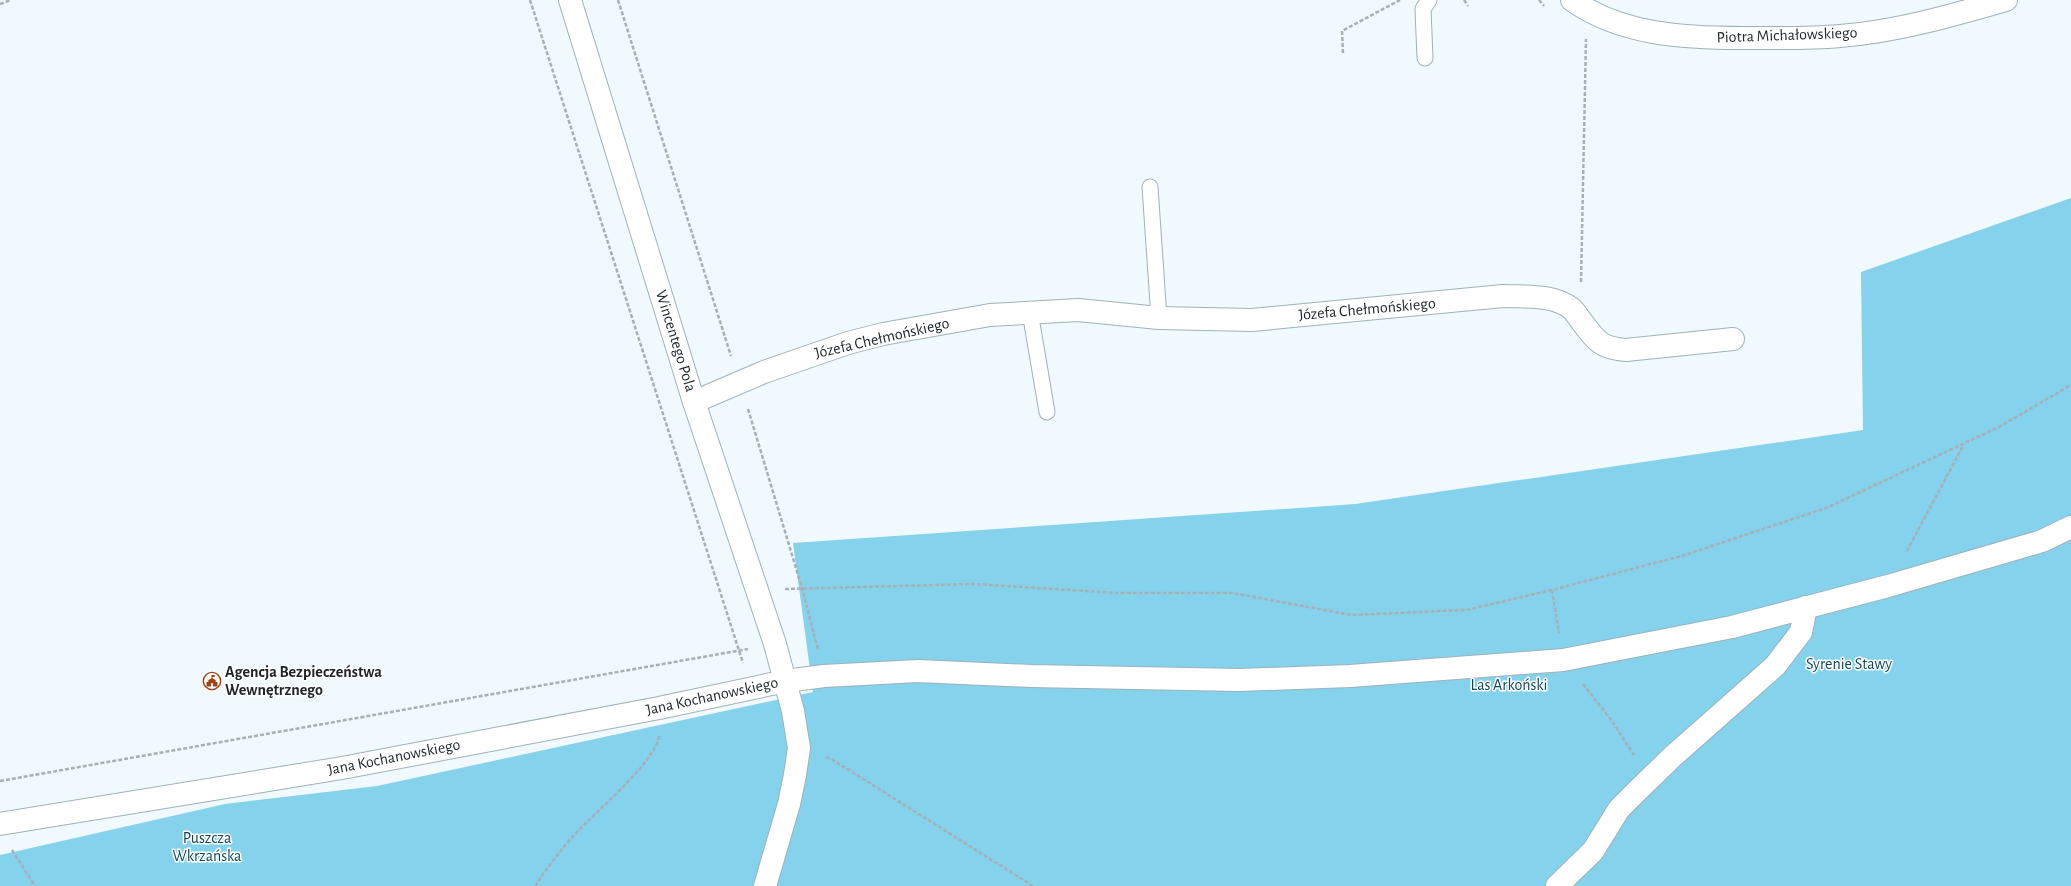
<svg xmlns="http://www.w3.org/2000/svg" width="2071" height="886" font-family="'Alegreya Sans',sans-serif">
  <rect width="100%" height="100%" fill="#f0f9fd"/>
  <polygon fill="#85d2ec" points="2071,198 2071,886 0,886 0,855 225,804 377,786 813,692 793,543 1355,504 1863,430 1861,272"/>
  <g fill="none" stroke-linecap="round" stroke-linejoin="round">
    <defs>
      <g id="lane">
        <polyline points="1425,58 1423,9 1429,0"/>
        <polyline points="1150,187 1159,318"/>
        <polyline points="1030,312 1047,412"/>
      </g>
      <g id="street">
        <polyline points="570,0 694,402 775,644 793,711 799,748 795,775 789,804 765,886"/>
        <path d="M 1572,0 C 1621,35 1685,38 1743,38 C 1775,38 1808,39 1840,36 C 1895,32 1954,15 2006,0"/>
        <path d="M 694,402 L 764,372 L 848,343 L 883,334 L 990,315 L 1078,310 L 1159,318 L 1252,320 L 1503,296 C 1525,297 1554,294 1572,309 C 1576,313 1579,318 1582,322 C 1596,341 1601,348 1626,350 L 1733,339"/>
        <polyline points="0,824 342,768 659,708 786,681 824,676 918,671 1031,676 1239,680 1350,676 1563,660 1732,627 1888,586 2042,541 2071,527"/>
        <polyline points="1557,886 1593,851 1619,809 1636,792 1672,757 1775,666 1801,632 1806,607"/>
      </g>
    </defs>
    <use href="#lane" stroke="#9cb2ba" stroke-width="17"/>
    <use href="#street" stroke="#9cb2ba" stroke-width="24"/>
    <g stroke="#a7b0b4" stroke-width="2.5" stroke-dasharray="4 2" stroke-linecap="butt">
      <polyline points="530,0 743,663"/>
      <polyline points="618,0 731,356"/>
      <polyline points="1464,0 1468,6"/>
      <polyline points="1539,0 1544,6"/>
      <polyline points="0,4 11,0"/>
      <polyline points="1343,53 1342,31 1400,0"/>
      <polyline points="1581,282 1586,39"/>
      <polyline points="748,409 802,588 818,650"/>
      <polyline points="1907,551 1964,444"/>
      <polyline points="785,589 973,584 1118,593 1232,593 1352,615 1466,610 1552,590 1685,555 1826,508 1999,427 2071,385"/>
      <polyline points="1552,590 1559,633"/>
      <polyline points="1583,684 1612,721 1634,755"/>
      <polyline points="826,757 833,760 1033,886"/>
      <polyline points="0,781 748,649"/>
      <polyline points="12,850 35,886"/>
      <path d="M 535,886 C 547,868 561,849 576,833 C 595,812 655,763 659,736"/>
    </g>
    <use href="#lane" stroke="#fff" stroke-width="15"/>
    <use href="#street" stroke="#fff" stroke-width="22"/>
  </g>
  <defs>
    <symbol id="civic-ring" viewBox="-11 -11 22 22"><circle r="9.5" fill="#fff" stroke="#a43f10" stroke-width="1.5"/><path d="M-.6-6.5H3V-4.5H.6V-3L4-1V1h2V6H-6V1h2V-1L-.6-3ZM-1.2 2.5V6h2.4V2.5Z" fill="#a43f10"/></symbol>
  </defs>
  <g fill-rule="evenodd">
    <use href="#civic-ring" x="202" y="671" width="20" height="20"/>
  </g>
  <g text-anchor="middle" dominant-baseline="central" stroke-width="3" stroke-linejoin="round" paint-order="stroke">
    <g font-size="16" fill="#1d2528" stroke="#fff">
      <text transform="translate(1787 35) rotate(-2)">Piotra Michałowskiego</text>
      <text transform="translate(1367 309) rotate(-5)">Józefa Chełmońskiego</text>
      <text transform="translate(882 338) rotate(-13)">Józefa Chełmońskiego</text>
      <text transform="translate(676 341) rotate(73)">Wincentego Pola</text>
      <text transform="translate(712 696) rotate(-12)">Jana Kochanowskiego</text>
      <text transform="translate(394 757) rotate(-11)">Jana Kochanowskiego</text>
    </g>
    <g font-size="16" fill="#0e4757" stroke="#fff">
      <text x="1849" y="664">Syrenie Stawy</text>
      <text x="1509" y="685">Las Arkoński</text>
      <text x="207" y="838">Puszcza<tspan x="207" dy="18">Wkrzańska</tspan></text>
    </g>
    <g font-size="16" font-weight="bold" fill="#1d2528" stroke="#fff" text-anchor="start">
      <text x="225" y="672">Agencja Bezpieczeństwa<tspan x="225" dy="18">Wewnętrznego</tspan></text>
    </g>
  </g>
</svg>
